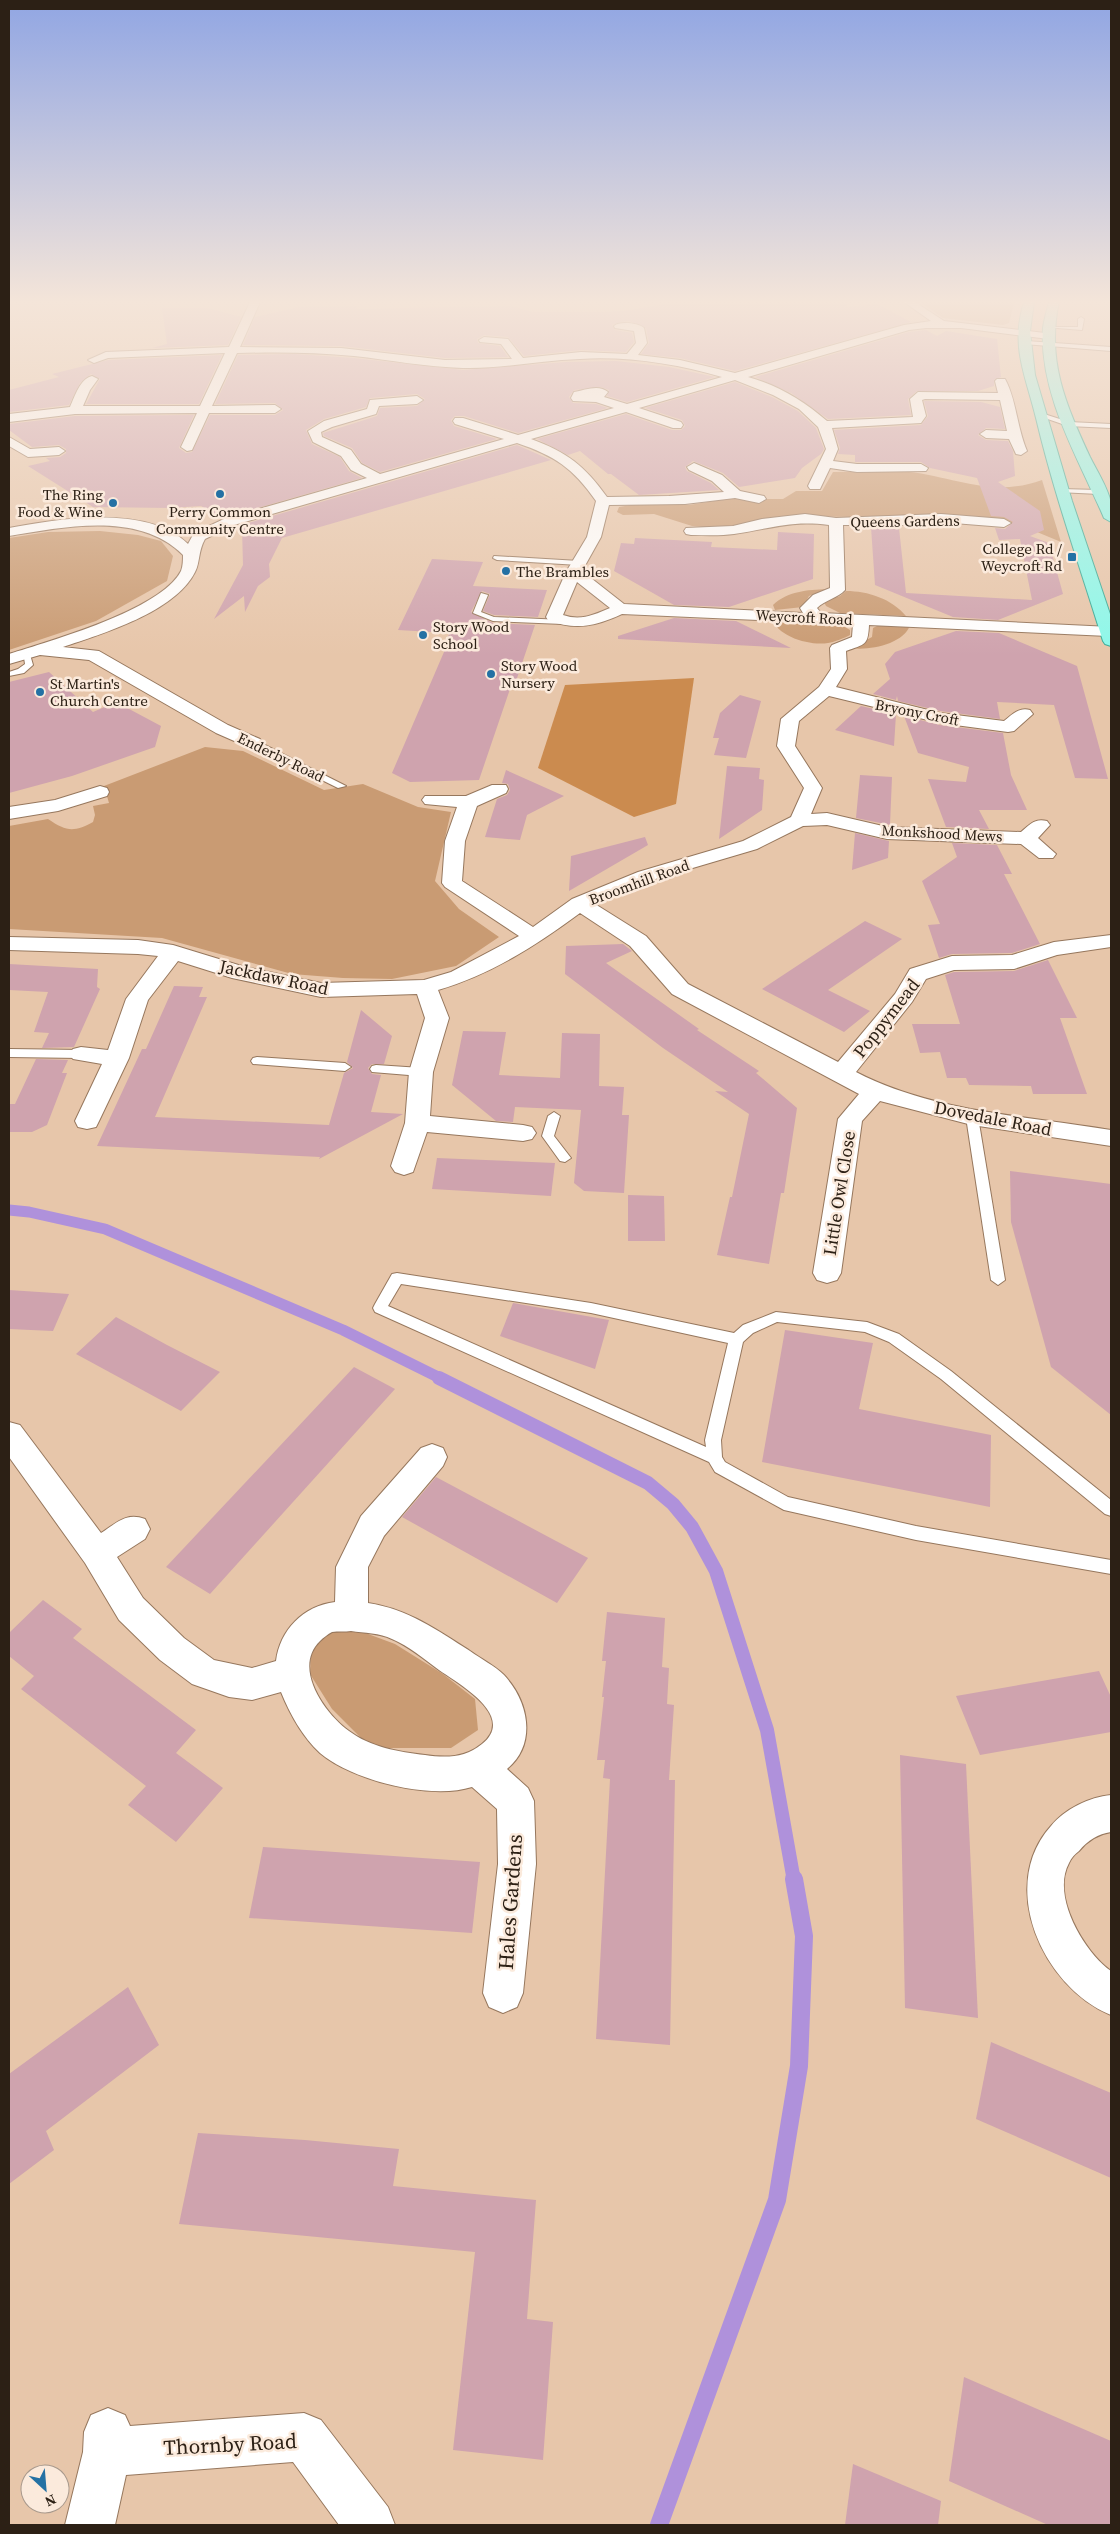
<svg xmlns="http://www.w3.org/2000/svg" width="1120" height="2534" font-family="'Source Serif 4',serif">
  <rect width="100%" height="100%" fill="#e7c6aa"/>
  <g fill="#c99b73">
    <polygon points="920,302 1013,302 1014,303 1009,323 1003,325 943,318"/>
    <path d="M 901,471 C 952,475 990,499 1042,480 L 1061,542 L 1025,527 L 998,520 L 799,516 L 714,528 L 692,526 L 654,514 L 623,515 L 617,512 L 619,507 L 637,504 L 689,505 L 726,499 L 783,499 L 796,491 L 822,491 L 833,472 Z"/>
    <polygon points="100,531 138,535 161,541 173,556 167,581 96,621 9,650 9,538 48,532"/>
    <path d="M 827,589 L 809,596 L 803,607 L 775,610 L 773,605 C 788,591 807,590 827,589 Z"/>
    <path d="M 846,591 C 868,591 892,599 906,616 L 840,613 L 826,606 L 824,602 L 840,596 Z"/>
    <path d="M 771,617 L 836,622 L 850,630 L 850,635 C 844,638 835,642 828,643 C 810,646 777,637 771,617 Z"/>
    <path d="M 881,624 L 910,625 C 904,644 869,651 851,648 L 872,637 L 873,628 Z"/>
    <path d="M 205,747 L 243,751 L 324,790 L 363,784 L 418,807 L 451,812 L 435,881 L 459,909 L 499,937 L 456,966 L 392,979 L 343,978 L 292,974 L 162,938 L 9,929 L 9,826 L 48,819 C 66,831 73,833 93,822 L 95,815 L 93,806 L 109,803 L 104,786 Z"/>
    <polygon points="360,1631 395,1644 443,1674 475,1699 478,1730 451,1748 371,1748 332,1709 310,1674 311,1651 327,1632"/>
  </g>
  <polygon fill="#cb8b4f" points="694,678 676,804 634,817 538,768 565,685"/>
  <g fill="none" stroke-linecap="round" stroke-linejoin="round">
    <polyline stroke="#af91db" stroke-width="11" points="9,1210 29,1212 105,1229 343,1330 442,1379"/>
    <polyline stroke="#af91db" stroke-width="14" points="439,1378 648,1483 673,1504 692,1527 716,1571 767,1730 794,1881"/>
    <polyline stroke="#af91db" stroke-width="18" points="659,2525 777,2200 799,2066 804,1936 794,1879"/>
  </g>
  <g fill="#cfa3ae">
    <polygon points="798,303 846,303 848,307 877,304 911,322 735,371 680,358 641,354 649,343 646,328 629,321 620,322 612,325 615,330 632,333 634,342 626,352 581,350 524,356 508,337 484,335 477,339 478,343 500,346 508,357 445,358 341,346 243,345 255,317 299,307 358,306 357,309 511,306 533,312 604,312 623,311 666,304"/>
    <polygon points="162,308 208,308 241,317 228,345 152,348 167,344"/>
    <polygon points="926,330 937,336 946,331 997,339 1001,377 994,380 994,386 978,391 917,391 908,399 911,415 828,419 791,393 755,377 909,332"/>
    <polygon points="295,354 354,358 463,370 566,362 616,361 669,367 715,377 627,402 607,396 609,390 601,387 574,390 569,397 573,403 596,404 608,408 518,433 464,416 455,416 451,420 454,426 497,439 380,472 362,463 352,448 324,436 323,433 377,416 380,408 417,406 425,399 417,394 370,398 366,407 324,419 306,430 312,444 340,457 349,471 362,478 223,518 201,506 170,508 93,507 28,466 50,461 46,458 60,457 66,453 66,449 59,445 32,447 9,430 9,424 75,416 194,415 179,448 186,453 192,452 210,415 275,415 283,410 275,403 215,404 238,355"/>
    <polygon points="222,355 199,404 86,404 100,379 91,374 80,383 69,405 9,412 9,390 59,377 52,374 108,360"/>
    <polygon points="735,382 772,397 798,411 816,428 824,449 821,454 802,468 795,478 739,487 723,473 693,461 685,467 687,471 711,483 719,490 639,495 611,474 608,474 580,451 568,455 537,439 626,414 672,430 681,430 685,426 682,420 645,408"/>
    <polygon points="924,401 981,402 1000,407 1005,429 986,428 978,435 986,440 1008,441 1013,451 1015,476 998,482 1040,511 1044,530 1030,536 1049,543 1063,594 998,620 953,617 875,585 871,527 899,528 906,593 1032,600 1020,539 999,540 995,528 1005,529 1013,522 1004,517 991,516 977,478 930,468 921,462 855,462 855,455 838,454 840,448 834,430 921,425 928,416"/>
    <polygon points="517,445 551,460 282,538 269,564 270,577 258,586 245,612 244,596 214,619 243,565 242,528 238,526"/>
    <polygon points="778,532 814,534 813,579 729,607 674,605 614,571 621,543 634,544 635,538 712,542 711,547 777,550"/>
    <polygon points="432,559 483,562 473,586 547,590 538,617 494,615 483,611 490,594 482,591 471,612 493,623 535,625 514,687 511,686 479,780 410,782 392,773 450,638 447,638 450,633 398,630"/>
    <polygon points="674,618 736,621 791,648 618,639 618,636"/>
    <polygon points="956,631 999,633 1077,666 1108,779 1075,778 1054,705 997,702 1000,719 940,711 898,701 897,696 896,700 873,694 890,679 885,664 895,652"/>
    <polygon points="49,672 93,712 116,702 161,726 155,747 72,776 9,793 9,682"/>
    <polygon points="740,695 761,701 746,758 714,755 719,738 713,738 720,713"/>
    <polygon points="861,706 896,714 894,746 835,730"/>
    <polygon points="904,716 940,725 1003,733 1011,775 1027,810 979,810 989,829 946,827 928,779 966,782 969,767 918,753"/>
    <polygon points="727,766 760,768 759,779 764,780 762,810 719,839"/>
    <polygon points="506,770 564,796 527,815 520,840 485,837 497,799 507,795 510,790 508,784 502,783"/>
    <polygon points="860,775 892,777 890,825 856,818"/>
    <polygon points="855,833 889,841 888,858 852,870"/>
    <polygon points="645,837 648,845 569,891 571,856"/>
    <polygon points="952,843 997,845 1012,874 1004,874 1040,944 1012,953 952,954 939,958 928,925 940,924 922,881 957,857"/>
    <polygon points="865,921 902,939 828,990 870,1011 844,1032 762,989"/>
    <polygon points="623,944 632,951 606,963 699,1029 697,1030 759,1071 756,1073 797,1108 784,1193 781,1193 769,1264 717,1255 730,1197 732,1197 749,1114 715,1091 728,1092 663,1048 565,974 566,946"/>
    <polygon points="1048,960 1077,1018 1060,1018 1087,1094 1033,1094 1031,1086 969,1085 966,1078 947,1078 940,1052 920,1053 912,1024 960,1024 945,975 954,972 1014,971"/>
    <polygon points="9,964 98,969 97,987 100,989 74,1047 42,1048 49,1033 34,1032 48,992 9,990"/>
    <polygon points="174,986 203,987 199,997 207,997 155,1117 329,1125 344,1073 353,1068 347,1062 361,1010 392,1036 384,1064 372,1064 368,1068 372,1074 381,1075 371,1112 403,1114 319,1159 320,1157 97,1146 142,1049 146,1049"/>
    <polygon points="463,1031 506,1032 499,1075 560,1078 562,1033 600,1034 599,1086 624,1087 622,1115 629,1115 624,1193 584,1191 574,1183 581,1110 515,1107 513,1122 496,1121 452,1085"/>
    <polygon points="36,1059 68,1060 62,1073 67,1073 47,1125 32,1132 9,1132 9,1104 15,1104"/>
    <polygon points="437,1158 555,1163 551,1196 432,1189"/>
    <polygon points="1010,1171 1111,1184 1111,1415 1051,1367 1011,1222"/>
    <polygon points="628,1195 664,1196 665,1241 628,1241"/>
    <polygon points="9,1290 69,1294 53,1331 9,1329"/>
    <polygon points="513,1303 609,1320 595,1369 500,1336"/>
    <polygon points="116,1317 167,1345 220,1372 181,1411 76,1354"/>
    <polygon points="785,1330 873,1343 859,1409 991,1435 990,1507 762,1462"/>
    <polygon points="354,1367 395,1389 210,1594 166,1567"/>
    <polygon points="436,1477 588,1558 557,1603 402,1517"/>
    <polygon points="43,1600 82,1629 73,1638 196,1730 176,1753 223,1788 176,1842 128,1805 146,1786 21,1689 34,1676 9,1656 9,1633"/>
    <polygon points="607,1612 665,1618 662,1667 669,1668 667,1704 674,1705 669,1780 675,1780 670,2045 596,2039 610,1779 603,1778 605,1760 597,1760 604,1697 602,1697 606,1661 602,1661"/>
    <polygon points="1099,1671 1111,1697 1111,1732 980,1755 956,1696"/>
    <polygon points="900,1755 966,1764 978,2018 905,2008"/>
    <polygon points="263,1847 480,1862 472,1933 249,1918"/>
    <polygon points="128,1987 159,2045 46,2131 54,2150 9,2184 9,2074"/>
    <polygon points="991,2042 1111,2093 1111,2178 976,2119"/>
    <polygon points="198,2133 305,2140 399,2149 393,2186 536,2200 527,2319 553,2322 543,2460 453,2450 475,2252 179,2224"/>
    <polygon points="964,2377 1111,2441 1111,2525 1048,2525 949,2481"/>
    <polygon points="853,2464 941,2501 938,2525 845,2525"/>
  </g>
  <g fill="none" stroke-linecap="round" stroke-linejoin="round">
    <defs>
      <g id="service">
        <polygon points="1081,317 1084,319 1082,330 1045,327 1078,327 1078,319"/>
        <polygon points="1026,341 1111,347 1111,351 1024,344"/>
        <polygon points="1041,413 1069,422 1111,424 1111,428 1068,426 1039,416"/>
        <polygon points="1060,489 1099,490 1102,492 1099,494 1058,492"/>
        <polygon points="494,556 579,561 583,563 579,565 497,560 493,558"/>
        <polygon points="481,593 488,595 481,612 494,617 563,620 567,622 563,624 493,621 473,613"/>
        <polygon points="23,651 29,651 33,665 24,673 9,676 9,672 18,669 25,664"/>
        <polygon points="251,741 257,741 346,786 338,788 251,745"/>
        <polygon points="9,1049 81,1050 87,1054 81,1058 9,1057"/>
        <polygon points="257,1057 345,1063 351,1067 345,1071 253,1064 251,1061 253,1058"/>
        <polygon points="376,1065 421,1068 427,1072 421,1076 372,1072 370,1069 372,1066"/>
        <polygon points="554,1112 560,1116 554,1136 571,1158 565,1162 560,1161 542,1136 548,1116"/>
        <polygon points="972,1113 978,1117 1005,1280 998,1285 991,1280 966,1117"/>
        <path d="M 397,1273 L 591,1303 L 734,1333 L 743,1325 L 776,1312 L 867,1322 L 899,1334 L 951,1371 L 1111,1500 L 1111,1516 L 1105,1514 L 941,1379 L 889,1342 L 865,1332 L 777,1322 L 753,1333 L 743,1342 L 721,1440 L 722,1457 L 725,1462 L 788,1497 L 916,1526 L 1111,1560 L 1111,1574 L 916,1540 L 784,1510 L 715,1472 L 709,1462 L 375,1312 L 373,1308 L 375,1304 L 392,1274 ZM 401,1284 L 591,1313 L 728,1343 L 705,1440 L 706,1447 L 388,1306 Z"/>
      </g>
      <g id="minor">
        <path d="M 250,302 L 260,302 L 240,347 L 341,348 L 445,360 L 512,359 L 501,344 L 480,342 L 479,340 L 484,337 L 508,339 L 523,358 L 581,352 L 627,354 L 636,343 L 634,331 L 615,328 L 614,326 C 620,321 638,323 644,328 L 647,343 L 638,355 L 680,360 L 735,373 L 904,325 L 931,321 L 904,302 L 915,302 L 944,321 L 1053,334 L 1053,338 L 1049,339 L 961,328 L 926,328 L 909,330 L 748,377 C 778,385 804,401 827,421 L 913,417 L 910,399 L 918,392 L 998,393 L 995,381 L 997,379 L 1005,379 C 1016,398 1017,428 1027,451 L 1021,455 L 1016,454 L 1009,439 L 986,438 L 980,434 L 986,430 L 1007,431 L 1000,400 L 925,399 L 922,400 L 926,416 L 921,423 L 832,428 L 838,449 L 833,461 L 857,464 L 921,464 L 928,468 L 926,471 L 857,472 L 830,468 L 820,489 L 810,489 L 808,486 L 826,449 L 818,427 L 799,409 L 773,395 L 735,380 L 639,408 L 681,422 L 683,425 L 681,428 L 673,428 L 626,412 L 531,439 C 567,452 585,466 607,497 L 669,496 L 724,492 L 712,481 L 689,470 L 687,467 L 694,463 L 722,475 L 740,491 L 764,496 L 766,499 L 759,503 L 735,498 L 685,504 L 609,505 L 601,537 L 582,571 L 624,604 L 803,613 L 800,608 L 813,595 L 830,588 L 829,525 C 790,520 770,529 734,534 C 720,536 705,535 691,535 L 686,534 L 684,531 L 686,528 L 733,526 L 762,519 L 805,514 L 836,518 L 941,514 L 1004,519 L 1011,523 L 1004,527 L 941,522 L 904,525 L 843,525 L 845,590 C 838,598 825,600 817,608 L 821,613 L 1111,627 L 1111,635 L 1108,636 L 869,625 C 868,646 865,644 846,651 L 847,669 L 836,687 L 940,713 L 1004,721 C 1013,714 1019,707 1030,710 L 1033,714 L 1014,731 L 1008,732 L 940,723 L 829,696 L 799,721 L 795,746 L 822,788 L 811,814 L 827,813 L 887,827 L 1021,832 C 1030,824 1035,818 1047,821 L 1050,825 L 1038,838 L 1056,854 L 1053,858 L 1039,858 L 1021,844 L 887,839 L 827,825 L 803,826 L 757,849 L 652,880 L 595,904 L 646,936 L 688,984 L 838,1062 L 895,994 L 910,969 L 952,956 L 1012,955 L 1054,942 L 1111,935 L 1111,947 L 1057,955 L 1014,969 L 954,970 L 926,979 L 912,1002 L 856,1072 C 933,1112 1026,1116 1111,1130 L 1111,1146 L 972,1125 L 880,1101 L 862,1121 L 841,1273 L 837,1280 L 827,1283 L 817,1280 L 813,1273 L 838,1119 L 859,1094 L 672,994 L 630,946 L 580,913 C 537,945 490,975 438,990 L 449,1018 L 433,1072 L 430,1116 L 523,1125 L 532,1127 L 536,1133 L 532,1139 L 523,1141 L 427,1132 L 413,1172 L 404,1175 L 395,1172 L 391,1166 L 405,1123 L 409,1072 L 425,1018 L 417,994 L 321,997 L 232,978 L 178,961 L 148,1000 L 129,1058 L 99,1121 L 96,1127 L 87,1129 L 78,1127 L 75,1121 L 102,1064 L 73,1059 L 69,1054 L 73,1049 L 81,1047 L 108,1050 L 126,999 L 158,956 L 138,954 L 9,950 L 9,937 L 138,940 L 173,945 L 245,967 L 321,983 L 424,980 L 451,972 L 519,936 L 445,887 L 442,883 L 445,841 L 457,807 L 425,804 L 422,800 L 425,796 L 466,796 L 492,785 L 506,785 L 508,789 L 506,793 L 477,806 L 465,841 L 462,881 L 533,927 L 572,899 L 638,872 L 743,841 L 791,817 L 804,788 L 777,746 L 781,719 L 819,687 L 831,669 L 830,648 L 832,645 L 852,637 L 853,624 L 622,614 C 596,626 576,631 548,620 L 546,617 L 566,572 L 587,537 L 596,501 C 573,468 555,456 517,443 L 234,525 L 205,539 C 198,551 200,563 195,572 C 175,612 102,634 63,647 L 99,651 L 228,725 L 260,739 L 263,743 L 260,747 L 248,747 L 216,733 L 89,660 L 40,655 L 9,664 L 9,654 C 50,641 161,610 181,571 C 183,566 183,560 183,555 C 139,511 65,527 9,536 L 9,528 C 59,519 147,504 188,544 L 194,533 L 224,519 L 367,478 L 351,470 L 341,456 L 313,442 L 308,431 L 324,421 L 367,409 L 370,400 L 417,396 L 423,400 L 417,404 L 379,406 L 376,414 L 332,427 L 321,432 L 322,437 L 351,450 L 361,464 L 380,474 L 504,439 L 455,424 L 453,421 L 455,418 L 463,418 L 518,435 L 614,408 L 596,402 L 573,401 L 571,398 L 574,392 C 585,390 599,384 608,392 L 604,397 L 627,404 L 722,377 C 677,364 627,356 580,359 C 541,360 503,369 463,368 C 426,367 390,360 354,356 C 315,352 275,352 237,353 L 212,406 L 275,405 L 281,409 L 275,413 L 209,413 L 192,450 L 187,451 L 181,447 L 197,413 L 75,414 L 9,422 L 9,414 L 70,407 C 75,396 80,379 92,376 L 98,379 L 90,390 L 83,406 L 200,406 L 225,353 L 108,358 L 94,363 L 88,360 L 106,352 L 229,347 ZM 577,582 L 610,608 C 594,615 580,621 563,615 Z"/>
        <polygon points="9,437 30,449 59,447 65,451 59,455 28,457 9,446"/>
        <polygon points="100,786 107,788 109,792 107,796 58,811 9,819 9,807 55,800"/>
        <path d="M 9,1422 L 20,1425 L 101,1533 C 117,1523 126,1512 145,1519 L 150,1529 L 145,1539 L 117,1557 L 143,1598 L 184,1638 L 214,1660 L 252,1668 L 276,1661 C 280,1630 303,1606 335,1602 L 336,1567 L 361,1516 L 421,1448 L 432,1444 L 443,1448 L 447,1457 L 443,1466 L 384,1536 L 368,1567 L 368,1603 C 408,1609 437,1630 470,1651 C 481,1659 495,1666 504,1675 C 529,1702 537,1744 507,1769 L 528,1788 L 534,1801 L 536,1864 L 523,1993 L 517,2007 L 503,2013 L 489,2007 L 483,1993 L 498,1864 L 497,1809 L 472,1787 C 431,1800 353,1781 320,1753 C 302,1736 290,1714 281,1692 L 252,1700 L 229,1697 L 192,1684 L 160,1660 L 119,1620 L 85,1563 L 9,1457 ZM 351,1631 C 364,1633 380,1633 392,1639 C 409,1646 424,1659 439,1670 C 459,1684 517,1716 482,1744 C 465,1758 446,1758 425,1755 C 399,1752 370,1747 349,1731 C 325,1714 292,1668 320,1641 C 323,1638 328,1634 332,1632 C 338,1631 345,1632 351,1631 Z"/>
        <path d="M 1111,1795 L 1111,1832 C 1098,1834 1088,1840 1079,1851 C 1075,1854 1071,1858 1069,1863 C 1051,1896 1084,1952 1111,1971 L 1111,2015 C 1043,1987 997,1886 1051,1826 C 1065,1809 1089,1797 1111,1795 Z"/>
        <polygon points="108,2408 125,2415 130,2426 304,2413 321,2420 388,2507 395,2525 339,2525 293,2462 126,2475 115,2525 65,2525 83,2452 84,2432 91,2415"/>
      </g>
      <g id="primary">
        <path d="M 1024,302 L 1034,302 L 1030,331 L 1035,375 L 1072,501 L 1111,617 L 1111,646 L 1105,644 L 1103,641 C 1080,567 1054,494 1036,418 C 1026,376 1010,347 1024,302 Z"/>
        <path d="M 1049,302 L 1059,302 C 1046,360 1066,405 1090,457 C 1097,471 1108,488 1111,503 C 1112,509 1111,516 1111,522 L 1104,518 C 1079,459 1039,395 1043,328 C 1044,320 1047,310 1049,302 Z"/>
      </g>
    </defs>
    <use href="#service" stroke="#96775d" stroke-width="2"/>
    <use href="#minor" stroke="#96775d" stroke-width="2"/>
    <use href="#primary" stroke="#38a996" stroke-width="2"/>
    <use href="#service" fill="#fff" fill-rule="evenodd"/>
    <use href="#minor" fill="#fff" fill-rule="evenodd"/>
    <use href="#primary" fill="#8cf8ea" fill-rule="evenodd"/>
  </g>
  <linearGradient id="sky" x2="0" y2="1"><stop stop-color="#91a6e3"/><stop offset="0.46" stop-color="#f4e5d9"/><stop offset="1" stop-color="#f4e5d9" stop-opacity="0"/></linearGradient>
  <rect width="1120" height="656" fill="url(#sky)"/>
  <g fill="#2471a4" stroke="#fbeadc" stroke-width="2">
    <circle cx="220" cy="494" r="5"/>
    <circle cx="113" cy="503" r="5"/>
    <rect x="1067" y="552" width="10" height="10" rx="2.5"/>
    <circle cx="506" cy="571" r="5"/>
    <circle cx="423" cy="635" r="5"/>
    <circle cx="491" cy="674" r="5"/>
    <circle cx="40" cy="692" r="5"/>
  </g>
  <g text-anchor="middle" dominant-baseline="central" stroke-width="5" stroke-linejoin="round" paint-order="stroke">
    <g font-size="15" fill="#2c2015" stroke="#fbeadc" text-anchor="start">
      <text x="103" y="494" text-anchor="end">The Ring<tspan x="103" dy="17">Food &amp; Wine</tspan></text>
      <text x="220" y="511" text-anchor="middle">Perry Common<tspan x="220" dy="17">Community Centre</tspan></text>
      <text x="1062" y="548" text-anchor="end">College Rd /<tspan x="1062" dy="17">Weycroft Rd</tspan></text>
      <text x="516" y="571">The Brambles</text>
      <text x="433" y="626">Story Wood<tspan x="433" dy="17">School</tspan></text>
      <text x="501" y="665">Story Wood<tspan x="501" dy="17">Nursery</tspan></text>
      <text x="50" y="683">St Martin's<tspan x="50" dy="17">Church Centre</tspan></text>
    </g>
    <g font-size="15" fill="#2c2015" stroke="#fbeadc">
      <text transform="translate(905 521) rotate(-1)">Queens Gardens</text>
      <text transform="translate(804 617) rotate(3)">Weycroft Road</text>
      <text transform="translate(917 712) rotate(11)">Bryony Croft</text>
      <text transform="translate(281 757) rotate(26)">Enderby Road</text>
      <text transform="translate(942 833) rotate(3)">Monkshood Mews</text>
      <text transform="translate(639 882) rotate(-20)">Broomhill Road</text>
    </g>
    <g font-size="18" fill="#2c2015" stroke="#fbeadc">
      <text transform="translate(274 977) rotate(12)">Jackdaw Road</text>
      <text transform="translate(886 1018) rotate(-52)">Poppymead</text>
      <text transform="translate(993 1118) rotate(11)">Dovedale Road</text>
      <text transform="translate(839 1193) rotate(-81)">Little Owl Close</text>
    </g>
    <g font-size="21" fill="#2c2015" stroke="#fbeadc">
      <text transform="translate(510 1902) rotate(-86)">Hales Gardens</text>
      <text transform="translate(230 2444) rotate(-3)">Thornby Road</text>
    </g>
  </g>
  <rect width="1120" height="2534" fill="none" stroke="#2c2015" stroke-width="20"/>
  <g transform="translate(45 2489) rotate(154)"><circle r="24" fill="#fbeadc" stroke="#a8998c"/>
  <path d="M0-4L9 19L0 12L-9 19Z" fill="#2471a4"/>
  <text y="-8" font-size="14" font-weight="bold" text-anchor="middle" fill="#2c2015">N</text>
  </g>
</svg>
